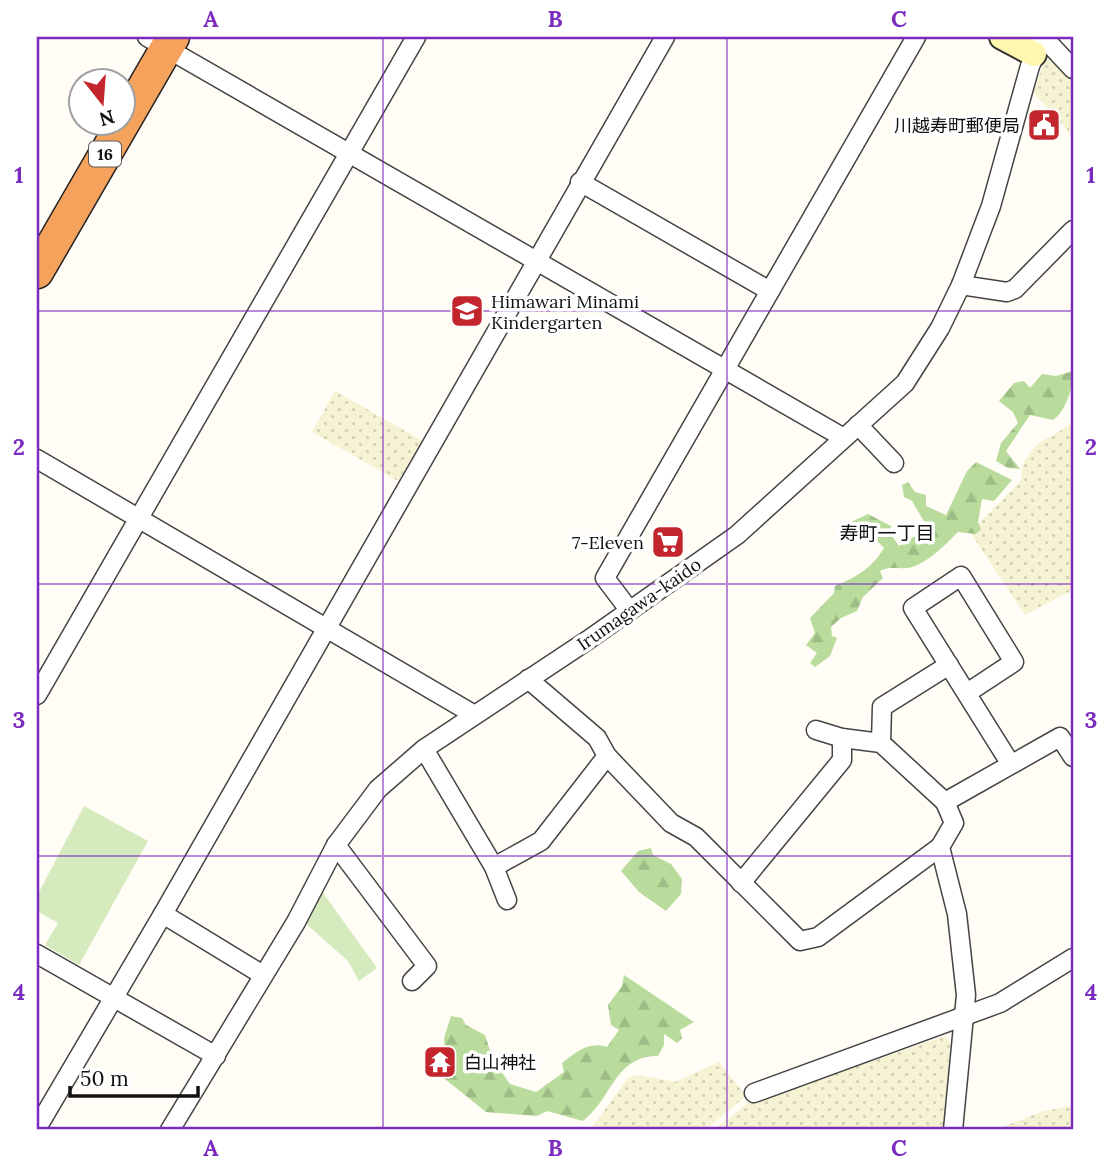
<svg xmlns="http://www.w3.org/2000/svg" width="1110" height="1167" font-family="Lora,'Noto Sans JP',serif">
  <defs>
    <pattern id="farmland-dots" width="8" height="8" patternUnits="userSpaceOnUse" patternTransform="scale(1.75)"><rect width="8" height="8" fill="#f6f3d4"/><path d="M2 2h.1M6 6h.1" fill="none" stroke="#d2cfb5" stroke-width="1.8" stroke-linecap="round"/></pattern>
    <pattern id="forest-firs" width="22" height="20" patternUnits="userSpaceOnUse" patternTransform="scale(1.75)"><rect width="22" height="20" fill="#b9dc9c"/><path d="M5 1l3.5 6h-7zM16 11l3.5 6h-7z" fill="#9ebc85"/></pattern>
  </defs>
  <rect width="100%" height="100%" fill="#fffdf5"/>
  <g fill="url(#farmland-dots)">
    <polygon points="1051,58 1073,82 1073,136 1033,92 1045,60"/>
    <polygon points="335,391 423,441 398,481 312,432"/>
    <polygon points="1073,423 1073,590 1025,615 970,532 1021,481 1023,463 1036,445"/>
    <polygon points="945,1036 950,1043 944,1130 713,1130 748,1103"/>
    <polygon points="719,1062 746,1096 705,1130 597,1130 593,1126 629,1077 637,1075 675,1082"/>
    <polygon points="1073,1105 1073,1130 995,1130 1041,1112"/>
  </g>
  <g fill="url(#forest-firs)">
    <path d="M 1073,371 C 1073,387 1067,410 1053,420 L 1030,415 L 1006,451 L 1020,469 L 1008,468 L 996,461 L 1001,443 L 1018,423 L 1013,412 L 999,401 L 1014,383 L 1024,381 L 1030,388 L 1042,374 L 1056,376 Z"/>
    <path d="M 976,462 L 1012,480 L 994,501 L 982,499 L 978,522 L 981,529 L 976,534 L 958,532 C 946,544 925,566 907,568 C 897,569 890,566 880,571 L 883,578 L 863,597 L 857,611 L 841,618 L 831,627 L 832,636 L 837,638 L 830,656 L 815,667 L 810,663 L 817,653 L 806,645 L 815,633 L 810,618 L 834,593 L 835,586 C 857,577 872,568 884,548 L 876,540 L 870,541 L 847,529 L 851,522 L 868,514 L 891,526 L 890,533 L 899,546 L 928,528 L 912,501 L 904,497 L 902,485 L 908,482 L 915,492 L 926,495 L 926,506 L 946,515 L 967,471 Z"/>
    <polygon points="651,848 653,855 671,864 682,879 681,894 666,911 639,892 621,871 638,851"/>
    <path d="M 624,975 L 694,1022 L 680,1030 L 682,1038 L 677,1043 L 664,1034 L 664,1045 L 658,1056 C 614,1056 613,1098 583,1121 L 547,1111 L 537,1116 L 486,1112 L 430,1067 L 445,1050 L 444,1038 L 451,1016 L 462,1018 L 466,1025 L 485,1035 L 493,1060 L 510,1084 L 536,1092 L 564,1072 L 562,1063 C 576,1052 589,1041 607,1047 L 619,1030 L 611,1025 L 608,1005 L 622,986 Z"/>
  </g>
  <g fill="#d5ebbd">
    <polygon points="84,806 148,841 79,965 45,945 58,923 37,911 37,896"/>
    <polygon points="321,890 377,968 359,981 348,961 304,922"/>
  </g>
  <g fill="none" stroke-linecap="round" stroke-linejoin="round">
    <defs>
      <g id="street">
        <polyline points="147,37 844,438"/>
        <polyline points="1043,37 1073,69"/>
        <polyline points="580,182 770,291"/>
        <polyline points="961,285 1007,292 1015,289 1073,230"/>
        <polyline points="858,425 894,463"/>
        <polyline points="37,459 473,714"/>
        <polyline points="630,611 605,578 916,37"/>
        <polyline points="528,679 597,738 607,756 671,823 696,837 800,941 818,937 940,847"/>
        <polyline points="967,693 1014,662 961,576 913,608 1010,763"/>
        <polyline points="37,695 416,37"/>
        <polyline points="816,730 842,738 881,743 945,802 1060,737 1073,757"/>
        <polyline points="881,743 882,707 949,665"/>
        <polyline points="424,749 494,867 507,900"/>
        <polyline points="945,802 954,823 940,847 957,914 966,995 953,1130"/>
        <polyline points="336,845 427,966 412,981"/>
        <polyline points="494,867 541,841 607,756"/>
        <polyline points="741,883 842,760 842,738"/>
        <polyline points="163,914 263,975"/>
        <polyline points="37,954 216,1056"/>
        <polyline points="754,1093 1000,1003 1073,958"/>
        <polyline points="37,1128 163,914 665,37"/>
        <polyline points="170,1130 296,922 336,845 378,789 424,749 588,640 737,535 905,383 940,328 961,285 991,206 1030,66 1043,37"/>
      </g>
      <polyline id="secondary" points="1002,37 1034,54"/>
      <polyline id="highway" points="37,272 173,37"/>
    </defs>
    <use href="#street" stroke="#444" stroke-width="21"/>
    <use href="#secondary" stroke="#333" stroke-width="28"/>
    <use href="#highway" stroke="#222" stroke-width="35"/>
    <use href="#street" stroke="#fff" stroke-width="18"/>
    <use href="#secondary" stroke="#fff6b0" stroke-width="24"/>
    <use href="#highway" stroke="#f5a25d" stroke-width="32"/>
  </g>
  <path fill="none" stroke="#7b2cbf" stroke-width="2" stroke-opacity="0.55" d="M 383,37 L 383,1130M 727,37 L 727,1130M 37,311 L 1073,311M 37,584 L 1073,584M 37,856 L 1073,856"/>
  <defs>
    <symbol id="civic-square" viewBox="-11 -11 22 22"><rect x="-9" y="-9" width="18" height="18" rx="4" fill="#c4262e" stroke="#fff"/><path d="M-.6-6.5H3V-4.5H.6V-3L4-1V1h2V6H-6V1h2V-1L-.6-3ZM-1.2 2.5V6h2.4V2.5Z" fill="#fff"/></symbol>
    <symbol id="school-square" viewBox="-11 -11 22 22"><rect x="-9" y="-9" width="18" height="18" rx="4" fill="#c4262e" stroke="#fff"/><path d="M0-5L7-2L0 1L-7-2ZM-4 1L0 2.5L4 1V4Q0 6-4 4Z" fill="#fff"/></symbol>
    <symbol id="supermarket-square" viewBox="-11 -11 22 22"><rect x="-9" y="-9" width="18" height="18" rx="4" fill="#c4262e" stroke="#fff"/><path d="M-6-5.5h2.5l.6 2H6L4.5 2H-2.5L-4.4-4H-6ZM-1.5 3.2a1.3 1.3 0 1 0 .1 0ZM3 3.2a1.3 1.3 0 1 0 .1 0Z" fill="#fff"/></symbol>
    <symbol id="temple-square" viewBox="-11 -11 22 22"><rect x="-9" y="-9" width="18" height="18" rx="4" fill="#c4262e" stroke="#fff"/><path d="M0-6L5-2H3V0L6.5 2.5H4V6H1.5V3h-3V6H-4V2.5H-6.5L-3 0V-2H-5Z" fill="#fff"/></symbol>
  </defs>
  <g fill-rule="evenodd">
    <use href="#civic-square" x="1025" y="106" width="38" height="38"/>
    <use href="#school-square" x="448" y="292" width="38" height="38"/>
    <use href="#supermarket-square" x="649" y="523" width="38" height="38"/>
    <use href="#temple-square" x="421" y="1043" width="38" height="38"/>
  </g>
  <g text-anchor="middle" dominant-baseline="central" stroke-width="7" stroke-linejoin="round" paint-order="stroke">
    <rect fill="#fff" stroke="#585858" stroke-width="2" x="89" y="141.5" width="32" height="25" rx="5"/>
    <g font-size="16" font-weight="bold" fill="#111">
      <text x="105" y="154">16</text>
    </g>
    <g font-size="18" fill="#111" stroke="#fff" text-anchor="end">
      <text x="1020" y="125">川越寿町郵便局</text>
      <text x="491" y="301" text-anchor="start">Himawari Minami<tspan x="491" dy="21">Kindergarten</tspan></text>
      <text x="644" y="542">7-Eleven</text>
      <text x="464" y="1062" text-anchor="start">白山神社</text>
    </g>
    <g font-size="18" fill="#111" stroke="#fff">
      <text transform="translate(639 604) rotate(-35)">Irumagawa-kaido</text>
    </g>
    <g font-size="19" fill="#111" stroke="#fff">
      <text x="887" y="533">寿町一丁目</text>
    </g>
  </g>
  <rect width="1110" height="1167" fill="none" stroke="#ffffff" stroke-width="77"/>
  <g transform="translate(102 102) rotate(163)"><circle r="33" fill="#ffffff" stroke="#a0a0a0" stroke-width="2"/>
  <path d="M0-5L12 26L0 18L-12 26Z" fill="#c4262e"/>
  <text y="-10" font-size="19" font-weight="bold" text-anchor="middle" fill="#111111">N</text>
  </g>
  <path d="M70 1086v10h128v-10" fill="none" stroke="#111111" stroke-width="3.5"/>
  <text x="80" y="1086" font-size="21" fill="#111111" stroke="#ffffff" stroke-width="5" paint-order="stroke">50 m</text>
  <rect x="38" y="38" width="1034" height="1090" fill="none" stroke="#7b2cbf" stroke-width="2.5"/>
  <g font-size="23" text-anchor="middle" font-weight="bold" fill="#7b2cbf">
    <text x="211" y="27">A</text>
    <text x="555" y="27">B</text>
    <text x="899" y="27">C</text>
    <text x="19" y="183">1</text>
    <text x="1091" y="183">1</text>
    <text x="19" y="455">2</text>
    <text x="1091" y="455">2</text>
    <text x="19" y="728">3</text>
    <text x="1091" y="728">3</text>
    <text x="19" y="1000">4</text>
    <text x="1091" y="1000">4</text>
    <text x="211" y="1156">A</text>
    <text x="555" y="1156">B</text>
    <text x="899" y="1156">C</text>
  </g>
</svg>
